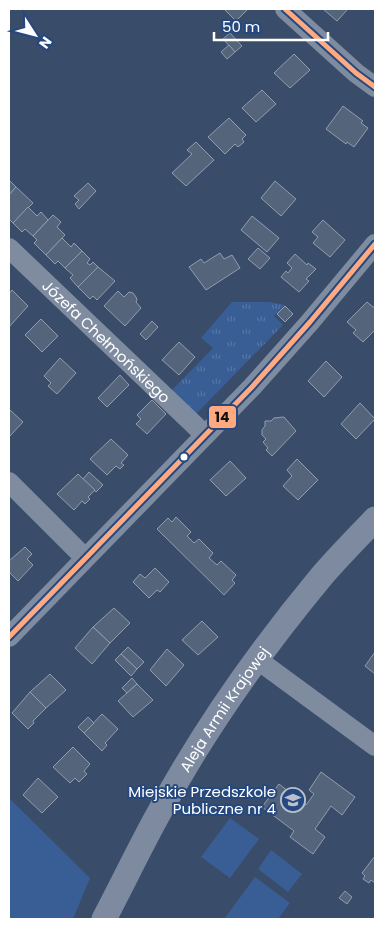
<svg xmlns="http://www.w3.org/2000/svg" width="384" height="928" font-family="Poppins,sans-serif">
  <defs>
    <pattern id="grass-tufts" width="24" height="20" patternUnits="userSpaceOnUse" patternTransform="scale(1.25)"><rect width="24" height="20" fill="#385e95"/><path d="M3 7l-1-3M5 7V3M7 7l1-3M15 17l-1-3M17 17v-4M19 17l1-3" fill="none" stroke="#5676a5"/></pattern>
  </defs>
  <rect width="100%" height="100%" fill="#394c6a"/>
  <polygon fill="url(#grass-tufts)" points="232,302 270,302 285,305 274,316 283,325 195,415 170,392 213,348 201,338"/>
  <g fill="#385e95">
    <polygon points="9,798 90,878 73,919 9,919"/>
    <polygon points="230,818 259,839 230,878 201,857"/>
    <polygon points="271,850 302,874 288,892 258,869"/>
    <polygon points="255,877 290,903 278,919 224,919"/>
  </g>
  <g fill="#54647b" stroke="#929daf">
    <polygon points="224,9 248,9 236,21"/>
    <polygon points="323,9 348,9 337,21"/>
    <polygon points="230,33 242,46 235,52 223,39"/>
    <polygon points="229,45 235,52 227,59 221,52"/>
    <polygon points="294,54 310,70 290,88 274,73"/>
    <polygon points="262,90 276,104 256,122 242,108"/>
    <polygon points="343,106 363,121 361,123 368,128 354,147 347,142 346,144 326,129"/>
    <polygon points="229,118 246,135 242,139 244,142 238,147 235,144 225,154 208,137"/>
    <polygon points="196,142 214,160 186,186 172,173 192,154 187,150"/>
    <polygon points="9,180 16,187 9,195"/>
    <polygon points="275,181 296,199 281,216 261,198"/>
    <polygon points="88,183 96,191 79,209 75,204 79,200 74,196"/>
    <polygon points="16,187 33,203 13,223 9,219 9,195"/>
    <polygon points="28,207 37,216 41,212 48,220 33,236 25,229 22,232 13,223"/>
    <polygon points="53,215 61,222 57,227 65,235 46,255 34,243 37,240 33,236"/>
    <polygon points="252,216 279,238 267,252 241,230"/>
    <polygon points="323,220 345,240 330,257 313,243 318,237 312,232"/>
    <polygon points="62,238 71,247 74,243 82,251 65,268 58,261 55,264 46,255"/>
    <polygon points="258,248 270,258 260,269 248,259"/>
    <polygon points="82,251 90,259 87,263 90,265 93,262 98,267 78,287 70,278 73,275 65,268"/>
    <polygon points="220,253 224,259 232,255 240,268 206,290 189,267 201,259 204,263"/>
    <polygon points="295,254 307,265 308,263 316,269 306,279 309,281 299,292 281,277 286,271 288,273 292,268 287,263"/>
    <polygon points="98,267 115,281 97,300 93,296 90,299 78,287"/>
    <polygon points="12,290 28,306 9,327 9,294"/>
    <polygon points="118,291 124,297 129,292 133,293 136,297 137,300 136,302 141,308 125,326 104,306"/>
    <polygon points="367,302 373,307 375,307 375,330 363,342 353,333 356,330 347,322"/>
    <polygon points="285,306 293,314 285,322 277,314"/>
    <polygon points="41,319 58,336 42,352 25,335"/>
    <polygon points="152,321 158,327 146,340 140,334"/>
    <polygon points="179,342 195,357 179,375 162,360"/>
    <polygon points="60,358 76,373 57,394 48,386 51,383 44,376"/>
    <polygon points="326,361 342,377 324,397 308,381"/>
    <polygon points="120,375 129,385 107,407 98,398"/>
    <polygon points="152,400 166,414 147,434 136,424 141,419 137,415"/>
    <polygon points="360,403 375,419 356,439 341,424"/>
    <polygon points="10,410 23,422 9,437 9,411"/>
    <polygon points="284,417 296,431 272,456 266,450 268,448 263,442 266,439 262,435 262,430 265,426 265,421 271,421 274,418"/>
    <polygon points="111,439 128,455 121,463 124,465 120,469 116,466 107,475 90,459"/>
    <polygon points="297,459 318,480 298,500 283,486 292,476 287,470"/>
    <polygon points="230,461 246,478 226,496 210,480"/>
    <polygon points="89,472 103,485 96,492 83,479"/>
    <polygon points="78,474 95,490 88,497 90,499 85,504 82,501 74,510 57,494"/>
    <polygon points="176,517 191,532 187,536 194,543 199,539 213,553 209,558 217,565 221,561 236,575 232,580 235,583 224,595 157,529 168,518 172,522"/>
    <polygon points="25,547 32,554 27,559 33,565 18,581 9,572 9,561"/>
    <polygon points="155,568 169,582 160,592 157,590 149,598 133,582 140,574 145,578"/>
    <polygon points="114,608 130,623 110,643 93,627"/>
    <polygon points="202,621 218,637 198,655 182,640"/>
    <polygon points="93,627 110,643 92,664 75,648"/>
    <polygon points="128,647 144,662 137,669 121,654"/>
    <polygon points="167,649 184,665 166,686 150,670"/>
    <polygon points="375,652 375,674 365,666"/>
    <polygon points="121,654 137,669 131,676 115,660"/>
    <polygon points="50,674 66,690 46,708 30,692"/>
    <polygon points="132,678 137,684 127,693 122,688"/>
    <polygon points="137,684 153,700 133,717 118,701"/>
    <polygon points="30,692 46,708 33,721 34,723 28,729 12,713"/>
    <polygon points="102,714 118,729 105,743 107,745 102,751 84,733"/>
    <polygon points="88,717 94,723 84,733 78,727"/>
    <polygon points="73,747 90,764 84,771 87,774 79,782 75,778 70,783 53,767"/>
    <polygon points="321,772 355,797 342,815 331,806 315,829 325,837 313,854 290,837 294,831 262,807 279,784 306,805 314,794 309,790"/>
    <polygon points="38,778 58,797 42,813 23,795"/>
    <polygon points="375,856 375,883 371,880 369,883 363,879 365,876 362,873"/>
    <polygon points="345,891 352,897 347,904 339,898"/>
  </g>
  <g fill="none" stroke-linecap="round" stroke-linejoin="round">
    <g stroke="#7f8ca0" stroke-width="20">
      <polyline points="285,9 356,73 375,87"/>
      <path id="s1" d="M 9,248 L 205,435"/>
      <polyline points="9,482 85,558"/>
      <polyline points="9,637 252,387 310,322 375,244"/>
      <polyline points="258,660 375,746"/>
    </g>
    <path stroke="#7d8a9f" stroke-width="25" id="s2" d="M 104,919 C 123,883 140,847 160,811 C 204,730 262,648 321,577 C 338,557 357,538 375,519"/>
    <defs>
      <g id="bus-1">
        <polyline points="285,9 356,73 375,87"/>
        <polyline points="9,637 252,387 310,322 375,244"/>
      </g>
    </defs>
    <use href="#bus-1" stroke="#24487f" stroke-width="9"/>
    <use href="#bus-1" stroke="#ffa980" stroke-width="5"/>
  </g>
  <defs>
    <symbol id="school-ring" viewBox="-11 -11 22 22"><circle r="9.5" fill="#24487f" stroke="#bac0cb" stroke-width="1.5"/><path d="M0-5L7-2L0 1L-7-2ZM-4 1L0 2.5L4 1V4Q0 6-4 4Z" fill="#bac0cb"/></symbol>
  </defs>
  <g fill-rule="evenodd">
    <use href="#school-ring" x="279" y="786" width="28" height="28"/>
  </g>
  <circle fill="#fff" stroke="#24487f" stroke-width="2" cx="184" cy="457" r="4.5"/>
  <g text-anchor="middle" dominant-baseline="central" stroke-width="4" stroke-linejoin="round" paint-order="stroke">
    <g font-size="15" fill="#fff" stroke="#24487f">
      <text stroke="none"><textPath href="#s1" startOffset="135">Józefa Chełmońskiego</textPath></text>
      <text stroke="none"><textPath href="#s2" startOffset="242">Aleja Armii Krajowej</textPath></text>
    </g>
    <g font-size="15" fill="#fff" stroke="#24487f" text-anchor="end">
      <text x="276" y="791">Miejskie Przedszkole<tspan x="276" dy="17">Publiczne nr 4</tspan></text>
    </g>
  </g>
  <rect stroke="#24487f" stroke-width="2" x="208" y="405" width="29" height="24" rx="5" fill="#ffa980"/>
  <g font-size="14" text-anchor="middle" font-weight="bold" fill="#111">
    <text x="222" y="422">14</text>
  </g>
  <rect width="384" height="928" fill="none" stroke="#ffffff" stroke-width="20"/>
  <g transform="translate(35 35) rotate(126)" stroke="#24487f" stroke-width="4" paint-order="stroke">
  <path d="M0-4L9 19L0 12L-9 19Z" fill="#ffffff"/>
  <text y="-8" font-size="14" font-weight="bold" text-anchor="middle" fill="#ffffff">N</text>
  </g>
  <path d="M214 32v8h114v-8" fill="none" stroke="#ffffff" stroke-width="2.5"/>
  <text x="222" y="32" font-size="15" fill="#ffffff" stroke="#24487f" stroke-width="4" paint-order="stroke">50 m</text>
</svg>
